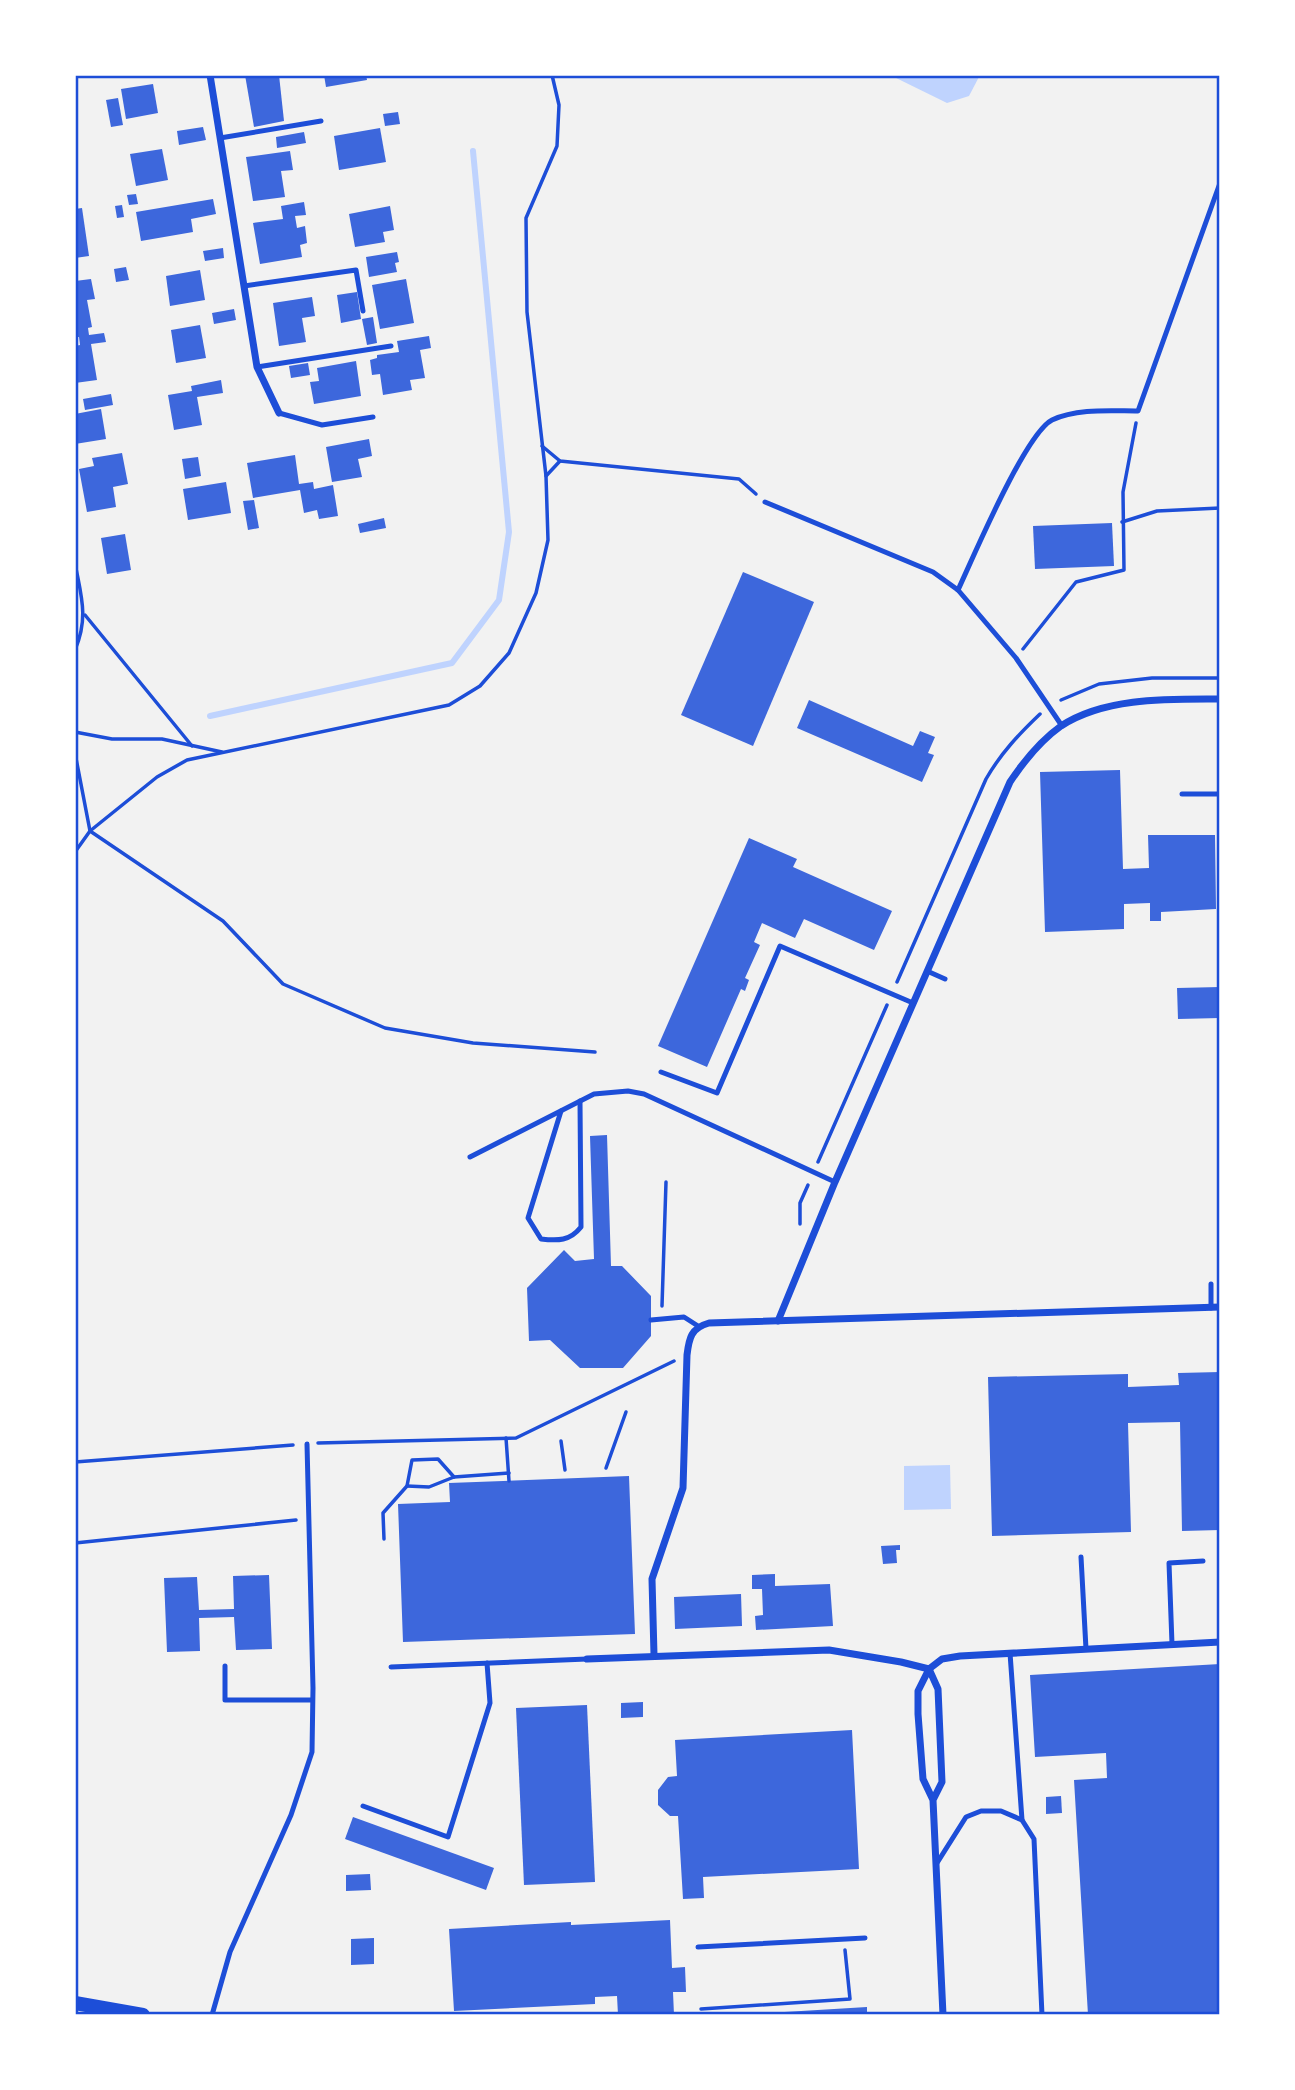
<svg xmlns="http://www.w3.org/2000/svg" width="1295" height="2090" font-family="'Roboto Serif',serif">
  <rect width="100%" height="100%" fill="#f2f2f2"/>
  <g fill="#bfd3fe">
    <polygon points="890,75 980,75 969,96 947,103"/>
    <polygon points="950,1465 951,1509 904,1510 904,1466"/>
  </g>
  <g fill="none" stroke-linecap="round" stroke-linejoin="round">
    <polyline stroke="#bfd3fe" stroke-width="6" points="210,716 452,663 499,600 509,532 473,151"/>
  </g>
  <g fill="#3d67dc">
    <polygon points="245,75 279,75 284,121 254,127"/>
    <polygon points="324,75 366,75 367,80 326,87"/>
    <polygon points="153,84 158,113 126,119 121,89"/>
    <polygon points="118,98 123,125 111,127 106,100"/>
    <polygon points="398,112 400,124 385,126 383,114"/>
    <polygon points="203,127 206,140 179,145 177,131"/>
    <polygon points="380,128 386,162 339,170 334,136"/>
    <polygon points="304,132 306,143 277,148 276,137"/>
    <polygon points="162,149 168,180 136,186 130,154"/>
    <polygon points="290,151 293,170 281,171 285,197 253,201 246,157"/>
    <polygon points="136,194 138,204 129,205 127,195"/>
    <polygon points="213,199 216,214 191,219 193,232 141,241 136,212"/>
    <polygon points="304,202 306,215 295,216 297,228 305,226 307,243 300,245 302,257 260,264 253,223 283,219 281,206"/>
    <polygon points="122,205 124,217 117,218 115,206"/>
    <polygon points="390,206 394,230 383,232 385,242 355,247 349,214"/>
    <polygon points="82,208 89,256 75,258 75,209"/>
    <polygon points="223,248 224,258 205,261 203,251"/>
    <polygon points="397,252 399,262 395,263 397,272 369,277 366,257"/>
    <polygon points="126,267 129,280 116,282 114,269"/>
    <polygon points="200,270 205,300 170,306 166,276"/>
    <polygon points="91,279 95,299 87,300 92,327 88,328 89,335 104,333 106,342 91,344 97,380 75,383 75,346 80,345 79,337 75,337 75,281"/>
    <polygon points="406,279 414,323 380,329 372,285"/>
    <polygon points="357,292 361,319 341,323 337,295"/>
    <polygon points="312,297 315,316 302,318 306,342 279,346 273,303"/>
    <polygon points="234,309 236,320 214,324 212,313"/>
    <polygon points="373,317 377,343 367,345 362,319"/>
    <polygon points="200,325 206,358 176,363 171,330"/>
    <polygon points="429,336 431,348 420,350 425,378 410,380 412,390 383,395 380,374 372,375 370,360 377,358 377,355 399,352 397,341"/>
    <polygon points="356,361 361,396 314,404 310,382 319,381 317,368"/>
    <polygon points="308,363 310,375 291,378 289,366"/>
    <polygon points="221,380 223,393 197,397 202,425 174,430 168,395 192,391 191,386"/>
    <polygon points="111,394 113,405 85,410 83,399"/>
    <polygon points="101,409 106,439 75,444 75,414"/>
    <polygon points="369,439 372,456 358,459 362,477 332,482 326,447"/>
    <polygon points="122,453 128,484 113,487 116,507 87,512 79,469 94,466 92,458"/>
    <polygon points="295,455 299,484 313,482 314,489 333,485 338,516 319,519 317,510 304,513 300,490 253,498 247,463"/>
    <polygon points="198,457 201,476 185,479 182,459"/>
    <polygon points="226,482 231,513 188,520 183,489"/>
    <polygon points="254,500 259,528 248,530 243,501"/>
    <polygon points="384,518 386,528 360,533 358,524"/>
    <polygon points="1112,523 1114,566 1035,569 1033,526"/>
    <polygon points="125,534 131,570 107,574 101,538"/>
    <polygon points="743,572 814,602 753,746 681,715"/>
    <polygon points="809,700 913,746 920,731 935,737 928,753 934,755 922,782 797,728"/>
    <polygon points="1120,770 1123,869 1149,868 1148,835 1215,835 1216,909 1161,912 1161,921 1150,921 1150,903 1124,904 1124,929 1045,932 1040,772"/>
    <polygon points="749,838 797,859 793,867 892,911 874,950 804,919 795,938 762,923 754,942 760,945 745,978 749,980 745,991 741,989 707,1067 658,1046"/>
    <polygon points="1220,987 1220,1018 1178,1019 1177,988"/>
    <polygon points="607,1135 611,1266 622,1266 651,1296 651,1336 623,1368 580,1368 550,1340 529,1341 527,1288 564,1250 575,1261 594,1259 590,1136"/>
    <polygon points="1220,1372 1220,1530 1182,1531 1180,1422 1128,1423 1131,1532 992,1536 988,1377 1128,1374 1128,1387 1179,1385 1178,1373"/>
    <polygon points="629,1476 635,1634 403,1642 398,1504 450,1502 449,1483"/>
    <polygon points="900,1545 900,1550 896,1550 897,1563 883,1564 881,1546"/>
    <polygon points="775,1574 775,1586 830,1584 833,1626 756,1630 755,1616 763,1615 762,1589 752,1589 752,1575"/>
    <polygon points="269,1575 272,1649 236,1650 234,1617 199,1618 200,1651 167,1652 164,1578 197,1577 199,1610 234,1609 233,1576"/>
    <polygon points="741,1594 742,1626 675,1629 674,1597"/>
    <polygon points="1220,1664 1220,2015 1088,2015 1074,1780 1107,1778 1106,1753 1035,1757 1030,1675"/>
    <polygon points="643,1702 643,1717 621,1718 621,1703"/>
    <polygon points="587,1705 595,1882 524,1885 516,1708"/>
    <polygon points="852,1730 859,1869 703,1877 704,1898 683,1899 678,1816 670,1816 658,1805 658,1790 668,1777 677,1776 675,1740"/>
    <polygon points="1061,1796 1062,1813 1046,1814 1046,1797"/>
    <polygon points="353,1817 494,1868 486,1890 345,1839"/>
    <polygon points="370,1874 371,1890 346,1891 346,1875"/>
    <polygon points="670,1920 672,1968 685,1967 686,1992 673,1992 674,2015 618,2015 617,1996 595,1997 595,2004 454,2011 449,1929 571,1922 571,1925"/>
    <polygon points="374,1938 374,1964 351,1965 351,1939"/>
    <polygon points="867,2007 867,2015 768,2015 768,2013"/>
  </g>
  <g fill="none" stroke-linecap="round" stroke-linejoin="round">
    <g stroke="#1d4ed8" stroke-width="3.5">
      <polyline points="552,75 559,105 557,146 526,218 527,312 546,476 548,540 536,593 509,653 480,686 449,705 187,760 157,777 90,831 223,921 283,984 385,1028 473,1043 595,1052"/>
      <polyline points="542,446 560,461 739,479 756,494"/>
      <polyline points="546,476 560,461"/>
      <polyline points="1122,522 1157,511 1220,508"/>
      <path d="M 75,563 C 81,596 89,617 75,650"/>
      <polyline points="85,615 192,746"/>
      <polyline points="1023,649 1076,582 1124,570 1123,492 1136,423"/>
      <polyline points="1061,700 1099,684 1152,678 1220,678"/>
      <polyline points="75,732 112,739 162,739 222,752"/>
      <polyline points="75,753 90,831 75,852"/>
      <path d="M 897,982 L 986,779 C 1001,753 1019,734 1040,714"/>
      <polyline points="818,1162 887,1005"/>
      <polyline points="800,1224 800,1203 808,1185"/>
      <polyline points="662,1306 666,1182"/>
      <polyline points="506,1438 509,1481"/>
      <polyline points="561,1441 565,1470"/>
      <polyline points="318,1443 516,1438 674,1361"/>
      <polyline points="75,1462 293,1445"/>
      <polyline points="606,1468 626,1412"/>
      <polyline points="407,1486 429,1487 454,1477 509,1473"/>
      <polyline points="384,1539 383,1513 407,1486 412,1460 438,1459 454,1477"/>
      <polyline points="75,1543 296,1520"/>
      <polyline points="701,2009 850,1999 845,1950"/>
    </g>
    <g stroke="#1d4ed8" stroke-width="5">
      <polyline points="220,138 321,121"/>
      <polyline points="244,286 356,270 363,311"/>
      <polyline points="257,367 391,346"/>
      <polyline points="279,413 322,425 373,417"/>
      <polyline points="765,502 933,572 958,590 1016,658 1062,726"/>
      <path d="M 958,590 C 973,558 1025,434 1052,420 C 1077,408 1111,411 1138,411 L 1220,183"/>
      <polyline points="1182,794 1220,794"/>
      <polyline points="927,971 945,979"/>
      <polyline points="661,1072 717,1093 780,946 913,1003"/>
      <path d="M 561,1111 L 528,1218 L 541,1239 C 558,1241 570,1241 581,1227 L 580,1101"/>
      <polyline points="470,1157 594,1094 628,1091 644,1094 835,1182"/>
      <polyline points="1211,1284 1211,1308"/>
      <polyline points="651,1320 684,1317 698,1326"/>
      <polyline points="1081,1557 1086,1649"/>
      <polyline points="1172,1644 1169,1563 1203,1561"/>
      <polyline points="1010,1653 1022,1820"/>
      <polyline points="225,1666 225,1700 312,1700"/>
      <polyline points="391,1667 587,1659"/>
      <polyline points="363,1806 448,1837 490,1703 487,1663"/>
      <polyline points="937,1863 966,1817 981,1811 1001,1811 1022,1820 1034,1839 1042,2015"/>
      <polyline points="698,1947 865,1938"/>
      <polyline points="212,2015 230,1952 291,1815 312,1752 313,1688 307,1444"/>
    </g>
    <g stroke="#1d4ed8" stroke-width="7">
      <polyline points="210,75 257,367 279,413"/>
      <path d="M 778,1321 L 835,1182 L 1010,782 C 1024,761 1040,741 1061,726 C 1105,697 1169,699 1220,699"/>
      <path d="M 654,1655 L 652,1579 L 683,1488 L 687,1355 C 689,1338 691,1328 709,1323 L 1220,1307"/>
      <polyline points="587,1659 829,1650 901,1662 929,1669 942,1659 960,1656 1220,1642"/>
      <polyline points="933,1800 942,1782 938,1689 929,1669 918,1691 918,1714 923,1779 933,1800 943,2015"/>
    </g>
    <polyline stroke="#1d4ed8" stroke-width="14" points="75,2003 143,2015"/>
  </g>
  <rect width="1295" height="2090" fill="none" stroke="#ffffff" stroke-width="154"/>
  <rect x="77" y="77" width="1141" height="1936" fill="none" stroke="#1d4ed8" stroke-width="2.5"/>
</svg>
